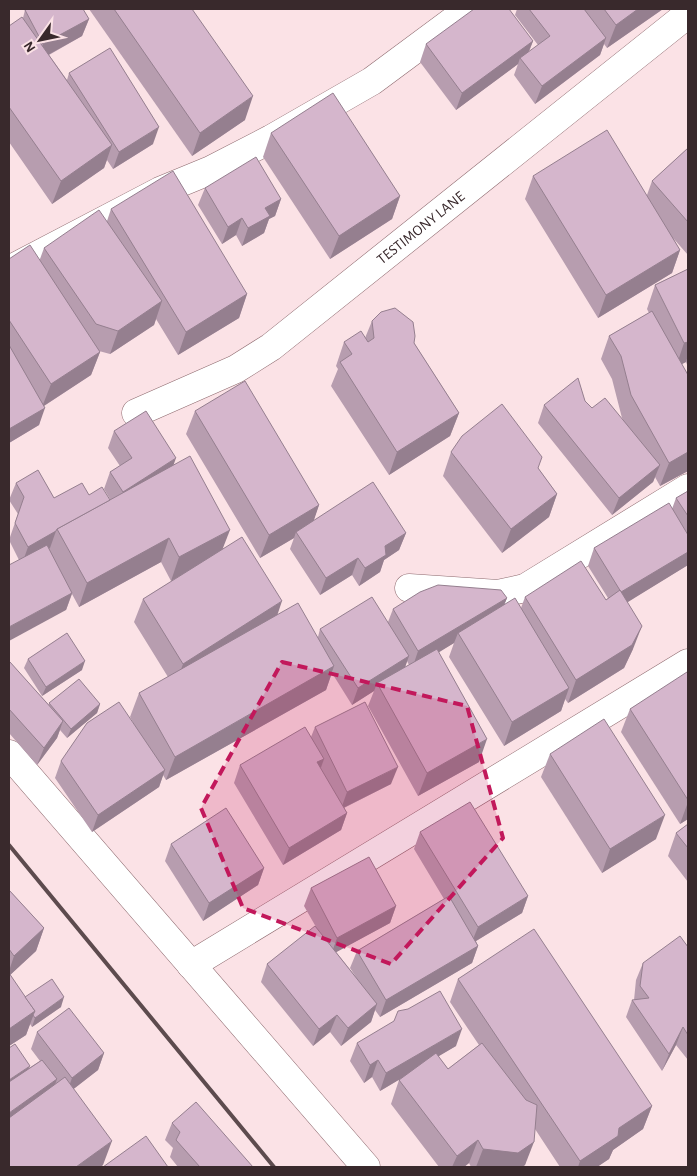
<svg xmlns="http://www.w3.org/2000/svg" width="697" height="1176" font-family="'Alegreya Sans',sans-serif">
  <rect width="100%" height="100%" fill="#fbe2e6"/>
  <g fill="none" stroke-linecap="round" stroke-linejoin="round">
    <defs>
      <g id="minor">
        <polyline points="9,270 160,191 211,170 271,139 372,81 469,9"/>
        <path id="s1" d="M 136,413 L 236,369 L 271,347 L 688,14"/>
        <polyline points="409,588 498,594 525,588 688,488"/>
        <polyline points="9,754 366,1167"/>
        <polyline points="191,965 688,663"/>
      </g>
    </defs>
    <use href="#minor" stroke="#8d696e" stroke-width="29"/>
    <use href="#minor" stroke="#fff" stroke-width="28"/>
    <polyline stroke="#5d4b4e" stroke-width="4" points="9,845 274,1167"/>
  </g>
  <g fill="#b79daf" fill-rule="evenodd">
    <polygon points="89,9 192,9 245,120 192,156"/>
    <polygon points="517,9 663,9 607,48 604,44 600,55 535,104 514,75 518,64 456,110 420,62 426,44 533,41 529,52 538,45 515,15"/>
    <polygon points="25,10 89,19 82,36 49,55 67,80 69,73 153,144 113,169 107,160 104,168 52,204 9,142 9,26 23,18"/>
    <polygon points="271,133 400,196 392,219 330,259 263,157"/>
    <polygon points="688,148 688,255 673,238 680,250 672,273 598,318 525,199 533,176 647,195 652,181"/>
    <polygon points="205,188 281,199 275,216 269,219 264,233 242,246 236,235 222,244 198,205"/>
    <polygon points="111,209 247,294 239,318 178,355 156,319 154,325 110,354 99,351 100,352 91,375 44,406 39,425 9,443 9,259 40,259 44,248 107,221"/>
    <polygon points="688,269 688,367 686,362 682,364 688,375 688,471 660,486 655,477 653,482 612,515 538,423 544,405 585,401 592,408 624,421 622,418 612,379 601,359 609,336 649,313 647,309 655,285"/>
    <polygon points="372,321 414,343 459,413 450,436 389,475 331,386 338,369 336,366 344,342 365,338"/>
    <polygon points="195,411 319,505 313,521 406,533 399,550 384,560 380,572 359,586 352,575 320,595 290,549 294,538 260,558 186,434"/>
    <path d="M 114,431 L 174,465 L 223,549 L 277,615 L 318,637 L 320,629 L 388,622 L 393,609 L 507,598 L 504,605 L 521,608 L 525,597 L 606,600 L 608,598 L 588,566 L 594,548 L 672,509 L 676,498 L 688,491 L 688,565 L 627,602 L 633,649 L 624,668 L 568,703 L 565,699 L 561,711 L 504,746 L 449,657 L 454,643 L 438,652 L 479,762 L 418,796 L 368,706 L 374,691 L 352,705 L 332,673 L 326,690 L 166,780 L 163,775 L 159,787 L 92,832 L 55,778 L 61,761 L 136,728 L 130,717 L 139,693 L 168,677 L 134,622 L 143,599 L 180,576 L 171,581 L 161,562 L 79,607 L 72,594 L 66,610 L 19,560 L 9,540 L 18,514 L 9,500 L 16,483 L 54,498 L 89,495 L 110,499 L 104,489 L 110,472 L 120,466 L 108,448 ZM 407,661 L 409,665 L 405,667 Z"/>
    <polygon points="451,452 538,468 557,494 549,517 502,553 443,476"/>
    <polygon points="28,659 82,670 42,696 24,668"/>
    <polygon points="9,663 49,705 49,703 100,704 97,713 67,738 60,730 57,738 37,765 9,733"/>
    <polygon points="688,674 688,819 680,824 621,732 630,709"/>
    <polygon points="315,727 391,784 344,808 347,813 341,830 283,865 234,783 240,765 311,737"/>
    <polygon points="550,754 656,839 602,873 541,777"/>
    <polygon points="688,824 688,882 668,856 676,833"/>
    <polygon points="420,832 528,896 522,913 476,941 478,946 472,963 380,1017 375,1010 371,1022 341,1046 330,1032 313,1046 261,982 267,964 316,927 304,906 311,888 396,906 390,923 336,952 356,977 350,968 357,951 444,899 414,849"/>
    <polygon points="171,844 264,868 258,885 203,921 165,861"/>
    <polygon points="9,890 44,928 36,951 10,975 25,997 61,1007 32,1027 30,1024 26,1035 9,1046"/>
    <polygon points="688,947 688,1060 676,1045 662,1071 626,1017 632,1000 634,1000 636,980 643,963"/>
    <polygon points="458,979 652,1106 643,1129 613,1150 609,1159 597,1167 560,1167 535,1129 525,1165 522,1167 471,1167 469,1163 464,1167 439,1167 391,1104 399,1080 405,1076 380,1091 372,1077 364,1083 350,1061 357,1043 456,1046 438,1056 448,1069 479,1045 450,1002"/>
    <polygon points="37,1032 104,1053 98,1070 73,1089 103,1165 100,1167 9,1167 29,1068 40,1061 31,1049"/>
    <polygon points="172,1123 253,1167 178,1167 170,1157 173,1148 165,1140"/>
  </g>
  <g fill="#957f8f">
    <polygon points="638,9 663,9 607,48 616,25"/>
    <polygon points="89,19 82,36 37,61 43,44"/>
    <polygon points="606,38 600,55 535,104 542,86"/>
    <polygon points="533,41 526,58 520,58 518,64 456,110 462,93"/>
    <polygon points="253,96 245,120 192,156 200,133"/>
    <polygon points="159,127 153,144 113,169 119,152"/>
    <polygon points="112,145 104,168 52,204 61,181"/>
    <polygon points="400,196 392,219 330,259 339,236"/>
    <polygon points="281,199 275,216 269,219 264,233 242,246 248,228 265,208"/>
    <polygon points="242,218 236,235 222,244 228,227"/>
    <polygon points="680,250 672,273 598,318 606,295"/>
    <polygon points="247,294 239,318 178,355 186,332"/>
    <polygon points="162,301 154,325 110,354 118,331"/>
    <polygon points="688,342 688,355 686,362 676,367 684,343"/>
    <polygon points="100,352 91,375 42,407 51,384"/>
    <polygon points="45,408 39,425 9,443 9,429"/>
    <polygon points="459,413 450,436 389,475 397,452"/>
    <polygon points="688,452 688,471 660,486 669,463"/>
    <polygon points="176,458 170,475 117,509 123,492"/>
    <polygon points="660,465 653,482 612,515 619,498"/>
    <polygon points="557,494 549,517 502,553 511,529"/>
    <polygon points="319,505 311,529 296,532 294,538 260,558 269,535"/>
    <polygon points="230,530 221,553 171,581 179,557"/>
    <polygon points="56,531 50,548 22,564 28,547"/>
    <polygon points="406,533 399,550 384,560 380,572 359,586 365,568 385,546"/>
    <polygon points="169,538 161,562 79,607 87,583"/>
    <polygon points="688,552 688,565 615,610 621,592"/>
    <polygon points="358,558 352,575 320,595 326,578"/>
    <polygon points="72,593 66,610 9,641 9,627"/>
    <polygon points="507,598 500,615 458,633 454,643 412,669 418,651"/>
    <polygon points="282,601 274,625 175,687 183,664"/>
    <polygon points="642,626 633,649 624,668 568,703 576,680"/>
    <polygon points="409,656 403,673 377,683 374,691 352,705 358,688"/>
    <polygon points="85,661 82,670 42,696 46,687"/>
    <polygon points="334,666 326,690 166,780 175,757"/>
    <polygon points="569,688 561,711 504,746 512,722"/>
    <polygon points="100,704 97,713 67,738 71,729"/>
    <polygon points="63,721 57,738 37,765 44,748"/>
    <polygon points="487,739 479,762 418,796 427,773"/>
    <polygon points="324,759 318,776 317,762"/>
    <polygon points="398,767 391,784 341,809 347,792"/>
    <polygon points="165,770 159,787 92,832 98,815"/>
    <polygon points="688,802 688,819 680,824"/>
    <polygon points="347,813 341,830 283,865 289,848"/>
    <polygon points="665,815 656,839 602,873 610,849"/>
    <polygon points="264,868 258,885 203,921 209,903"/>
    <polygon points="528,896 522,913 471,944 478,927"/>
    <polygon points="396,906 390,923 331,955 337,938"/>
    <polygon points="44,928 36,951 9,976 9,971 14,956"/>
    <polygon points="478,946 472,963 380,1017 386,1000"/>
    <polygon points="64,997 61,1007 32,1027 35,1018"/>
    <polygon points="377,1004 371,1022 341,1046 348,1028"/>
    <polygon points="35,1011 26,1035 9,1046 9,1029"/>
    <polygon points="337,1015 330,1032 313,1046 319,1029"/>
    <polygon points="683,1027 676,1045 662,1071 669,1054"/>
    <polygon points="462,1029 456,1046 380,1091 386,1073"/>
    <polygon points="104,1053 98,1070 66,1095 72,1078"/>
    <polygon points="378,1060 372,1077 364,1083 370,1065"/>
    <polygon points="30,1066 26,1075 9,1087 9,1080"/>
    <polygon points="57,1079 51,1096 9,1125 9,1113"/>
    <polygon points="652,1106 643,1129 613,1150 609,1159 597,1167 578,1167 580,1161 619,1128"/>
    <polygon points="478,1140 469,1163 464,1167 452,1167 457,1156"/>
    <polygon points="112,1141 103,1165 100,1167 76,1167"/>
    <polygon points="534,1142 525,1165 522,1167 476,1167 483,1149"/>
  </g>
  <g fill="#d5b6cc" stroke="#957f8f">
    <polygon points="28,9 83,9 89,19 43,44 25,10"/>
    <polygon points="114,9 192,9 253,96 200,133"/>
    <polygon points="474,9 509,9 533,41 462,93 426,44"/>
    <polygon points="529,9 584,9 606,38 542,86 520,58 550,36"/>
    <polygon points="604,9 638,9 616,25"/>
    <polygon points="22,17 112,145 61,181 9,107 9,26"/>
    <polygon points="110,48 159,127 119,152 69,73"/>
    <polygon points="333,93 400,196 339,236 271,133"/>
    <polygon points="607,130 680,250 606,295 533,176"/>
    <polygon points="688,148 688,222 652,181"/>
    <polygon points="256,157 281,199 265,208 270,216 248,228 242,218 228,227 205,188"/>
    <polygon points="173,171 247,294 186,332 111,209"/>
    <polygon points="99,210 162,301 118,331 96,324 44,248"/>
    <polygon points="30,245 100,352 51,384 9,320 9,259"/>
    <polygon points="688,269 688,342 684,343 655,285"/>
    <polygon points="395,308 413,322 415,336 414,343 459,413 397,452 340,362 352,354 344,342 361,331 368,342 374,338 372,321 381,312"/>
    <polygon points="652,311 688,375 688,452 669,463 631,395 621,356 609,336"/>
    <polygon points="9,345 45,408 9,429"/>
    <polygon points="578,378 585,401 592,408 605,398 660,465 619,498 544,405"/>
    <polygon points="245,381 319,505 269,535 195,411"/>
    <polygon points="502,404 542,457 538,468 557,494 511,529 451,452 462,436"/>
    <polygon points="146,411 176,458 123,492 110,472 132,458 114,431"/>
    <polygon points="190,456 230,530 179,557 169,538 87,583 57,529"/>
    <polygon points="38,470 54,498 82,483 89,495 102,487 110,500 57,529 56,531 28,547 15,523 24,497 16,483"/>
    <polygon points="373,482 406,533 385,546 386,555 365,568 358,558 326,578 296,532"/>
    <polygon points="688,491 688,516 676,498"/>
    <polygon points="669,503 688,535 688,552 621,592 594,548"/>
    <polygon points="242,537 282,601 183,664 143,599"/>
    <polygon points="47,545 72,593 9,627 9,565"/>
    <polygon points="581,561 606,600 620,590 642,626 632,645 576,680 525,597"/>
    <polygon points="438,585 501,590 507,598 418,651 393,609 420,592"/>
    <polygon points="372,597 409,656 358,688 320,629"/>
    <polygon points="515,598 569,688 512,722 458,633"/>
    <polygon points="298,603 334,666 175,757 139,693"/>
    <polygon points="67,633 85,661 46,687 28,659"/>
    <polygon points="437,649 487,739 427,773 377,683"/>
    <polygon points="10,662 63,721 44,748 9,709 9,663"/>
    <polygon points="687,672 688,674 688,800 630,709"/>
    <polygon points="79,679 100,704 71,729 49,703"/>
    <polygon points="119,702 165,770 98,815 61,761 87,723"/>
    <polygon points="365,702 398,767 347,792 315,727"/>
    <polygon points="604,719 665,815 610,849 550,754"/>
    <polygon points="305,727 324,759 317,762 347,813 289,848 240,765"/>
    <polygon points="470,802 528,896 478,927 420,832"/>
    <polygon points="226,808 264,868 209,903 171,844"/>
    <polygon points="688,824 688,848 676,833"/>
    <polygon points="369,857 396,906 337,938 311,888"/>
    <polygon points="9,890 44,928 14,956 9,949"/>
    <polygon points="449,896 478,946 386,1000 357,951"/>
    <polygon points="315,926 377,1004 348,1028 337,1015 319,1029 267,964"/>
    <polygon points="534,929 652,1106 619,1128 618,1136 580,1161 458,979"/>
    <polygon points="680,936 688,947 688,1035 683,1027 669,1054 632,1000 649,998 640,986 643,963"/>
    <polygon points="9,973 35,1011 9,1029"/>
    <polygon points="52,979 64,997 35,1018 33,1015 35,1011 25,997"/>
    <polygon points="440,991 462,1029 386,1073 378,1060 370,1065 357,1043 394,1021 398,1011 408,1009"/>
    <polygon points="69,1008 104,1053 72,1078 37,1032"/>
    <polygon points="482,1043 526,1100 537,1105 534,1142 518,1153 483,1149 478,1140 457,1156 399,1080 436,1053 448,1069"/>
    <polygon points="15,1044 30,1066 9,1080 9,1048"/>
    <polygon points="42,1060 57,1079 9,1113 9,1082"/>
    <polygon points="65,1077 112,1141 76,1167 9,1167 9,1118"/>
    <polygon points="196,1102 253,1167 200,1167 176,1140 180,1132 172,1123"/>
    <polygon points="146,1136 168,1167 103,1167"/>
  </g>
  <path fill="#c2185b" fill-opacity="0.2" stroke="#c2185b" stroke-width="4" stroke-dasharray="10 6" stroke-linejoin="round" d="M 282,662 L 467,706 L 503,838 L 391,964 L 243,908 L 201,808 Z"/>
  <g text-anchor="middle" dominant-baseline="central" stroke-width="4" stroke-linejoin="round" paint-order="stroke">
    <g font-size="15" fill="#39292c" stroke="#fbe2e6">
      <text stroke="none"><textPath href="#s1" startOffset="342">TESTIMONY LANE</textPath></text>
    </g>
  </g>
  <rect width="697" height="1176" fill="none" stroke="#39292c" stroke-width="20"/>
  <g transform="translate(40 40) rotate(237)" stroke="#fbe2e6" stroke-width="4" paint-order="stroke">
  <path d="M0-4L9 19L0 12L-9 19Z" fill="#39292c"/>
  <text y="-8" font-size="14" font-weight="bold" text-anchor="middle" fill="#39292c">N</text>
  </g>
</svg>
